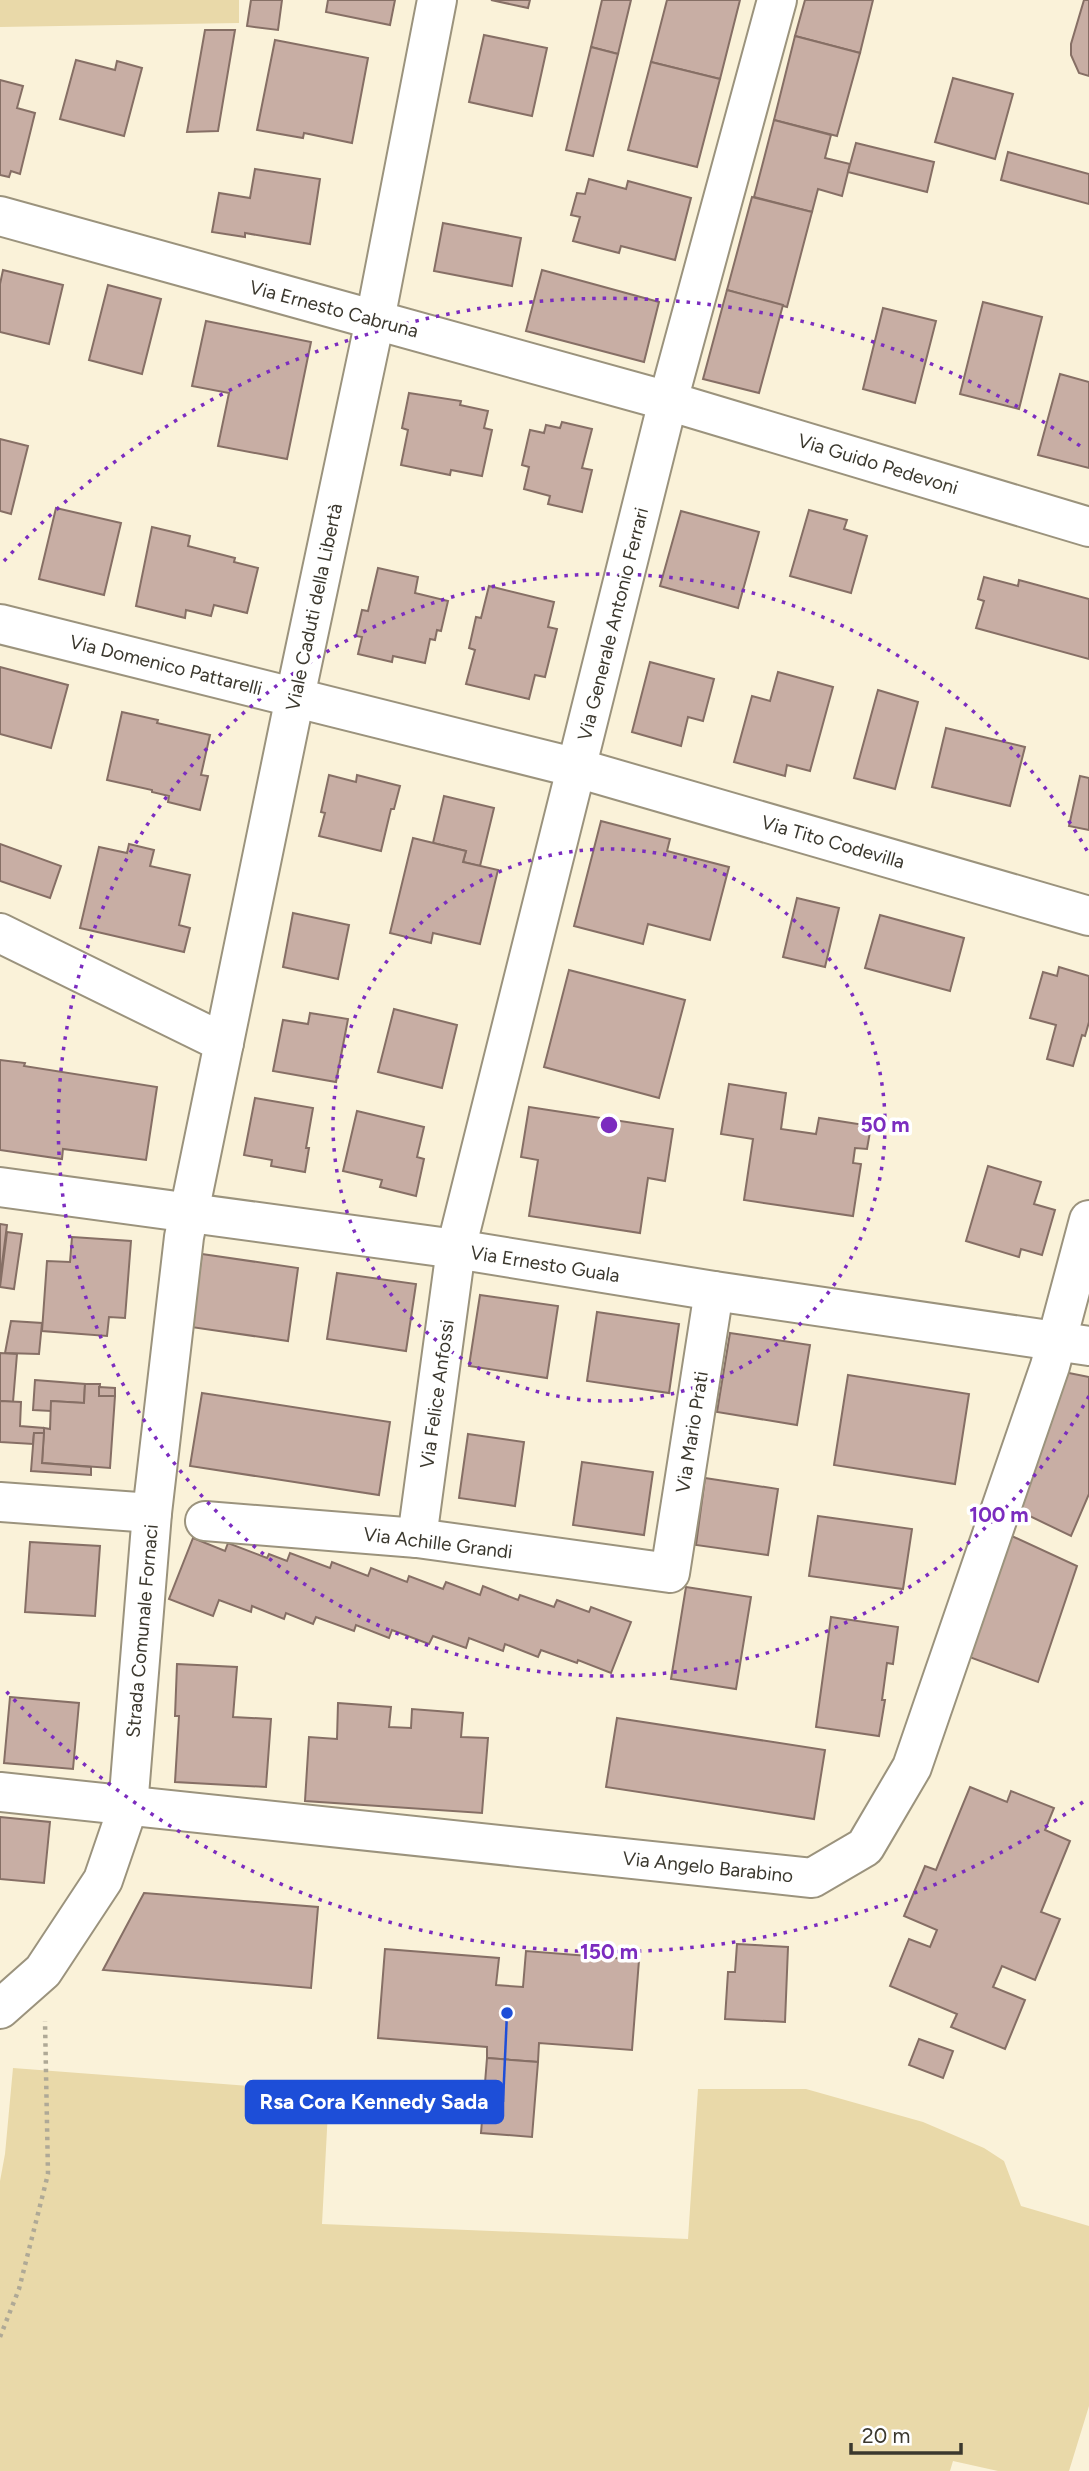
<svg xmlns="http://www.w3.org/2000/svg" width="1089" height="2471" font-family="Figtree,sans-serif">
  <rect width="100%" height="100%" fill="#faf2d9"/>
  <g fill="#e9d9a9">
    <polygon points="0,0 239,0 239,23 0,27"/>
    <polygon points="13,2068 329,2092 322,2224 688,2239 698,2089 806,2089 923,2122 984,2148 1004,2161 1021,2206 1089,2226 1089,2406 1069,2471 998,2471 953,2461 950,2471 0,2471 0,2181 5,2154"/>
  </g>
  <g fill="#c8aea4" stroke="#866f65" stroke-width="2">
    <polygon points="251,0 282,0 278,30 247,26"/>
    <polygon points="328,0 395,0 390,25 326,12"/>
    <polygon points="491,0 530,0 528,8"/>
    <polygon points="602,0 631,0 618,54 591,47"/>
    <polygon points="667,0 740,0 720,79 651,62"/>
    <polygon points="805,0 873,0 860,53 795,36"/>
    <polygon points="1084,0 1089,0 1089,76 1079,73 1071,55 1071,44"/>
    <polygon points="205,30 235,30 218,131 187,132"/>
    <polygon points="484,35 547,48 532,116 469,102"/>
    <polygon points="795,36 860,53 837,136 774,120"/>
    <polygon points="275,40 368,58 352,143 304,133 303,138 257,130"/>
    <polygon points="591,47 618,54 593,156 566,150"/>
    <polygon points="76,60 115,70 117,61 142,68 124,136 60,119"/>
    <polygon points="651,62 720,79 697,167 628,150"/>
    <polygon points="953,78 1013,94 995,159 935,142"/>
    <polygon points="0,80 23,86 17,108 35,113 20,174 11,171 9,177 0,175"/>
    <polygon points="774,120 831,135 825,158 850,164 842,196 818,189 812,212 754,197"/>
    <polygon points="856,143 934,162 927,192 848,172"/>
    <polygon points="1008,152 1089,174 1089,204 1001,180"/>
    <polygon points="255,169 320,179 310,244 245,233 245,237 212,232 219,193 250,198"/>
    <polygon points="589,179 626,189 628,181 691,198 675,260 621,246 619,253 573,241 580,217 571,215 577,193 585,194"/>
    <polygon points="752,197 812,212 787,307 727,290"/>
    <polygon points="443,223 521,238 512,286 434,271"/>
    <polygon points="3,270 63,285 49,344 0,332 0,284"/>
    <polygon points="542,270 659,302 644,362 526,331"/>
    <polygon points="108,285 161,299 142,374 89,360"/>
    <polygon points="727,290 783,305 759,393 703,379"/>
    <polygon points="983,302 1042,317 1019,409 960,394"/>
    <polygon points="883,308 936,321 915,403 863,389"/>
    <polygon points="206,321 311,342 287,459 218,446 229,393 192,386"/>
    <polygon points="1060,374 1089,382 1089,468 1038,455"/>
    <polygon points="409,393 461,401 460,405 488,411 484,428 492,430 482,476 451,470 450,475 401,465 408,430 402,428"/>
    <polygon points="562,422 592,429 582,468 592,470 582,512 548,504 550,496 524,489 529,467 522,465 530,430 544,433 546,425 560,428"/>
    <polygon points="0,439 28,446 11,514 0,511"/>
    <polygon points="56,508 121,523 104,595 39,579"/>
    <polygon points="809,510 847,520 844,529 867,536 851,593 790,576"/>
    <polygon points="681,511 759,532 738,608 660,586"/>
    <polygon points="152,527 190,536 188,546 235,558 234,562 258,568 247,613 214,605 211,616 186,610 185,618 136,606"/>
    <polygon points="378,568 418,577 415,593 448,601 441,631 437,630 435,640 430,639 425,663 393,656 392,662 358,654 362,637 356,636 362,610 368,611"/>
    <polygon points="984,577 1018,586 1019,580 1089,599 1089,659 976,628 984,601 978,599"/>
    <polygon points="489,586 554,602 548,627 557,629 545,677 535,675 529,699 466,684 475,650 469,648 476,617 481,618"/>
    <polygon points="650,662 714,679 703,721 688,717 681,746 632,732"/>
    <polygon points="0,667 68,685 51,748 0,734"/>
    <polygon points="778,672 833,687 810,771 787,765 785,776 734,762 752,696 770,701"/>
    <polygon points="878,690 918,702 895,789 854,778"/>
    <polygon points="122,712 158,720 157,723 210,735 201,775 208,776 200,810 168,802 169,796 152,792 152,790 107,780"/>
    <polygon points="946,728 1025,747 1010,806 932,787"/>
    <polygon points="329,775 356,782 357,775 400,786 394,809 391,809 381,851 319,836 325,813 321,812"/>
    <polygon points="1080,776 1089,778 1089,830 1069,826"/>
    <polygon points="444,796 494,808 480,866 463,862 466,851 433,843"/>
    <polygon points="601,821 670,839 667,851 729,867 710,940 648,924 643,944 574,926"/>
    <polygon points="413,838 466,851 463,862 498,870 480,944 433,933 431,943 390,933"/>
    <polygon points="0,844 61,866 50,898 0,881"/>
    <polygon points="129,844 154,850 150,866 190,875 179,925 190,928 184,952 80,928 99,847 127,853"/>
    <polygon points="797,898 839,908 825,967 783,957"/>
    <polygon points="293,913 349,925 338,979 283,967"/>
    <polygon points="880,915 964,938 950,991 865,968"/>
    <polygon points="1059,967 1089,976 1089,1022 1085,1036 1082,1035 1073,1066 1047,1059 1056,1025 1030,1018 1043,972 1057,976"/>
    <polygon points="569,970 685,1000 659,1098 544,1067"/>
    <polygon points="394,1009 457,1025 442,1088 378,1072"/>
    <polygon points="310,1013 348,1019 336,1082 273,1071 283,1020 308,1024"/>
    <polygon points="0,1060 25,1063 24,1066 157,1087 146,1160 63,1149 62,1159 0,1150"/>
    <polygon points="729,1084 786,1093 781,1129 816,1134 819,1118 871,1126 867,1149 855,1148 853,1163 861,1164 853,1216 744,1200 753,1139 721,1134"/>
    <polygon points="255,1098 313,1108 306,1148 309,1148 305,1172 271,1166 272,1160 244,1155"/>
    <polygon points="529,1107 673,1129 665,1181 648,1178 640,1233 529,1216 538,1160 521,1157"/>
    <polygon points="357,1111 424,1127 417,1157 424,1159 416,1196 380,1187 382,1180 343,1171"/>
    <polygon points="988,1166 1041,1182 1034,1204 1055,1210 1042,1255 1021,1249 1019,1257 966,1241"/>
    <polygon points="0,1224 7,1225 0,1280"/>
    <polygon points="7,1232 22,1234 14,1289 0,1287"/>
    <polygon points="72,1237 131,1241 125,1318 109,1317 107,1336 42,1331 47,1261 70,1262"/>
    <polygon points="202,1254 298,1268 288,1341 191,1327"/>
    <polygon points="337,1273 416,1284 406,1351 327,1339"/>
    <polygon points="480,1295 558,1306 547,1378 469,1366"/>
    <polygon points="597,1312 679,1324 669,1393 587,1381"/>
    <polygon points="11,1321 42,1323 39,1354 5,1353"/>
    <polygon points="730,1333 810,1345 797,1425 717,1412"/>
    <polygon points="0,1353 17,1354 13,1402 0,1401"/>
    <polygon points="1059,1371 1089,1377 1089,1494 1071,1536 1011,1507"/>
    <polygon points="848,1375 969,1394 955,1484 834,1465"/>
    <polygon points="35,1380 85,1384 84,1403 51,1401 51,1411 33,1410"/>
    <polygon points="85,1384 100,1384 99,1396 115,1396 110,1468 42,1463 44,1428 50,1429 51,1401 84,1403"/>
    <polygon points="99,1387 115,1388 115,1396 99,1396"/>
    <polygon points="202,1393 390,1422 379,1495 190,1466"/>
    <polygon points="0,1401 21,1402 20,1426 44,1428 44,1433 34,1433 33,1444 0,1442"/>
    <polygon points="34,1433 44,1433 42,1463 91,1467 91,1475 31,1471"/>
    <polygon points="468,1434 524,1442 515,1506 459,1498"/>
    <polygon points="582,1462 653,1472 644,1535 573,1525"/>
    <polygon points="705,1478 778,1489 768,1555 696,1545"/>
    <polygon points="818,1516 912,1529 903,1589 809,1576"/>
    <polygon points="1003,1532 1077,1566 1038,1682 961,1654"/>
    <polygon points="193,1538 225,1551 228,1543 267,1558 269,1554 287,1561 290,1553 330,1568 332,1562 368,1576 371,1568 407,1582 409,1576 443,1589 446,1582 480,1595 483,1586 518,1600 520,1595 554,1607 557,1600 589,1612 591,1607 631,1622 611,1673 578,1660 577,1663 541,1650 538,1657 505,1644 503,1651 469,1638 466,1648 433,1636 429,1644 392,1630 389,1638 356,1625 354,1631 316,1617 313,1624 286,1613 284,1619 252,1606 251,1612 219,1600 213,1616 169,1599"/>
    <polygon points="30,1542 100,1546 95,1616 25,1612"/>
    <polygon points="686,1587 751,1597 736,1689 671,1679"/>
    <polygon points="831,1617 898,1627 893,1664 887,1663 882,1700 885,1700 879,1736 816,1727"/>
    <polygon points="177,1664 237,1667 233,1717 271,1719 266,1787 175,1782 179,1716 175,1716"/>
    <polygon points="10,1697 79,1703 73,1769 4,1763"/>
    <polygon points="338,1703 391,1707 389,1727 411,1728 412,1709 463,1713 461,1737 488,1738 482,1813 305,1801 309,1737 337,1739"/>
    <polygon points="617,1718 825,1750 814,1819 606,1787"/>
    <polygon points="970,1787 1007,1802 1011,1791 1054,1808 1045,1830 1070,1841 1041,1912 1060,1919 1035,1980 1002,1966 993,1987 1025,2000 1005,2049 951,2027 957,2014 890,1986 909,1939 930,1947 937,1930 904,1916 925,1866 936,1870"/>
    <polygon points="0,1817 50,1822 44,1883 0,1879"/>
    <polygon points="144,1893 318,1907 311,1988 103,1970"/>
    <polygon points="737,1944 788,1947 785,2022 725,2019 728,1972 735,1972"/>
    <polygon points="385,1949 499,1958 496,1985 523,1987 526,1951 639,1960 632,2050 539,2043 538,2062 487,2058 487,2047 378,2038"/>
    <polygon points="919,2039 953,2051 943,2078 909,2065"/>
    <polygon points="487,2058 538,2062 532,2137 481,2133"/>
  </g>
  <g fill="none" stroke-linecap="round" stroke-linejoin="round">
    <defs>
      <g id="minor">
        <polyline points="0,216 668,401 1089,527"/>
        <polyline points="0,624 577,768 1089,916"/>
        <polyline points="0,933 224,1043"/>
        <polyline points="0,1187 456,1249 714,1291 1089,1346"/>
        <polyline points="0,1502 152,1513"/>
        <polyline points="205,1521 417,1538 670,1573 714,1291"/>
        <polyline points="417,1538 456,1249 668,401 777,0"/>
        <polyline points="0,1792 812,1878 865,1847 912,1767 1050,1366 1089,1220"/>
        <polyline points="0,2009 43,1971 103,1880 128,1807 152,1513 184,1237 295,697 375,320 437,0"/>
      </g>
    </defs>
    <use href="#minor" stroke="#9b937d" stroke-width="42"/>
    <polyline stroke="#afa996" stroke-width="4.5" stroke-dasharray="3.5 5" stroke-linecap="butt" points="0,2337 19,2289 48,2174 45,2021"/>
    <use href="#minor" stroke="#fff" stroke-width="38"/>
  </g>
  <g fill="none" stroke="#7b2cbf" stroke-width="3.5" stroke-dasharray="3.5 7">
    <circle cx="609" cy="1125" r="276"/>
    <path d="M1089 1396A551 551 0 1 1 1089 854"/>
    <path d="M1083 1802A827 827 0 0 1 4 1689M4 561A827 827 0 0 1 1083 448"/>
  </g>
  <g text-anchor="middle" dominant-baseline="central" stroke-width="7" stroke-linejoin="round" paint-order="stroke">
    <g font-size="19" fill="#3b382e" stroke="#fff">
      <text transform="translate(334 309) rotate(15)">Via Ernesto Cabruna</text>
      <text transform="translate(878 464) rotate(17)">Via Guido Pedevoni</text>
      <text transform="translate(314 607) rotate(-78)">Viale Caduti della Libertà</text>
      <text transform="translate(613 624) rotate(-76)">Via Generale Antonio Ferrari</text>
      <text transform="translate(166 665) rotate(14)">Via Domenico Pattarelli</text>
      <text transform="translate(833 842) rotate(16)">Via Tito Codevilla</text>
      <text transform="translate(545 1264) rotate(9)">Via Ernesto Guala</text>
      <text transform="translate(437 1394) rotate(-82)">Via Felice Anfossi</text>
      <text transform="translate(692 1432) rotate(-81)">Via Mario Prati</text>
      <text transform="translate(438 1543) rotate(7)">Via Achille Grandi</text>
      <text transform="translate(142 1631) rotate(-85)">Strada Comunale Fornaci</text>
      <text transform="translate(708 1867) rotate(6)">Via Angelo Barabino</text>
    </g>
  </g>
  <circle cx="609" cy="1125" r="10" fill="#7b2cbf" stroke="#fff" stroke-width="3.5"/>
  <g font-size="21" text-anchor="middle" font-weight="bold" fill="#7b2cbf" stroke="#fff" stroke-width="7" stroke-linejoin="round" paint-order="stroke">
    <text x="885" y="1132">50 m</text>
    <text x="999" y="1522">100 m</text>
    <text x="609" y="1959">150 m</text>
  </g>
  <path fill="none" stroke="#1d4ed8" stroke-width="2.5" d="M507 2013L503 2102"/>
  <circle fill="#1d4ed8" stroke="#fff" stroke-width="2.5" cx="507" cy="2013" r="7"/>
  <rect fill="#1d4ed8" stroke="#1d4ed8" stroke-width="2.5" x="246" y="2081" width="257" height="42" rx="7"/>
  <g font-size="21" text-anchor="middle" font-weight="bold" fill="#fff">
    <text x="374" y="2109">Rsa Cora Kennedy Sada</text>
  </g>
  <path d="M851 2443v10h110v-10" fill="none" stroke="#3b382e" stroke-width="3.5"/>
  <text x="862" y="2443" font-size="21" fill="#3b382e" stroke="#ffffff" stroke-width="5" paint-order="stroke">20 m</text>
</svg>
